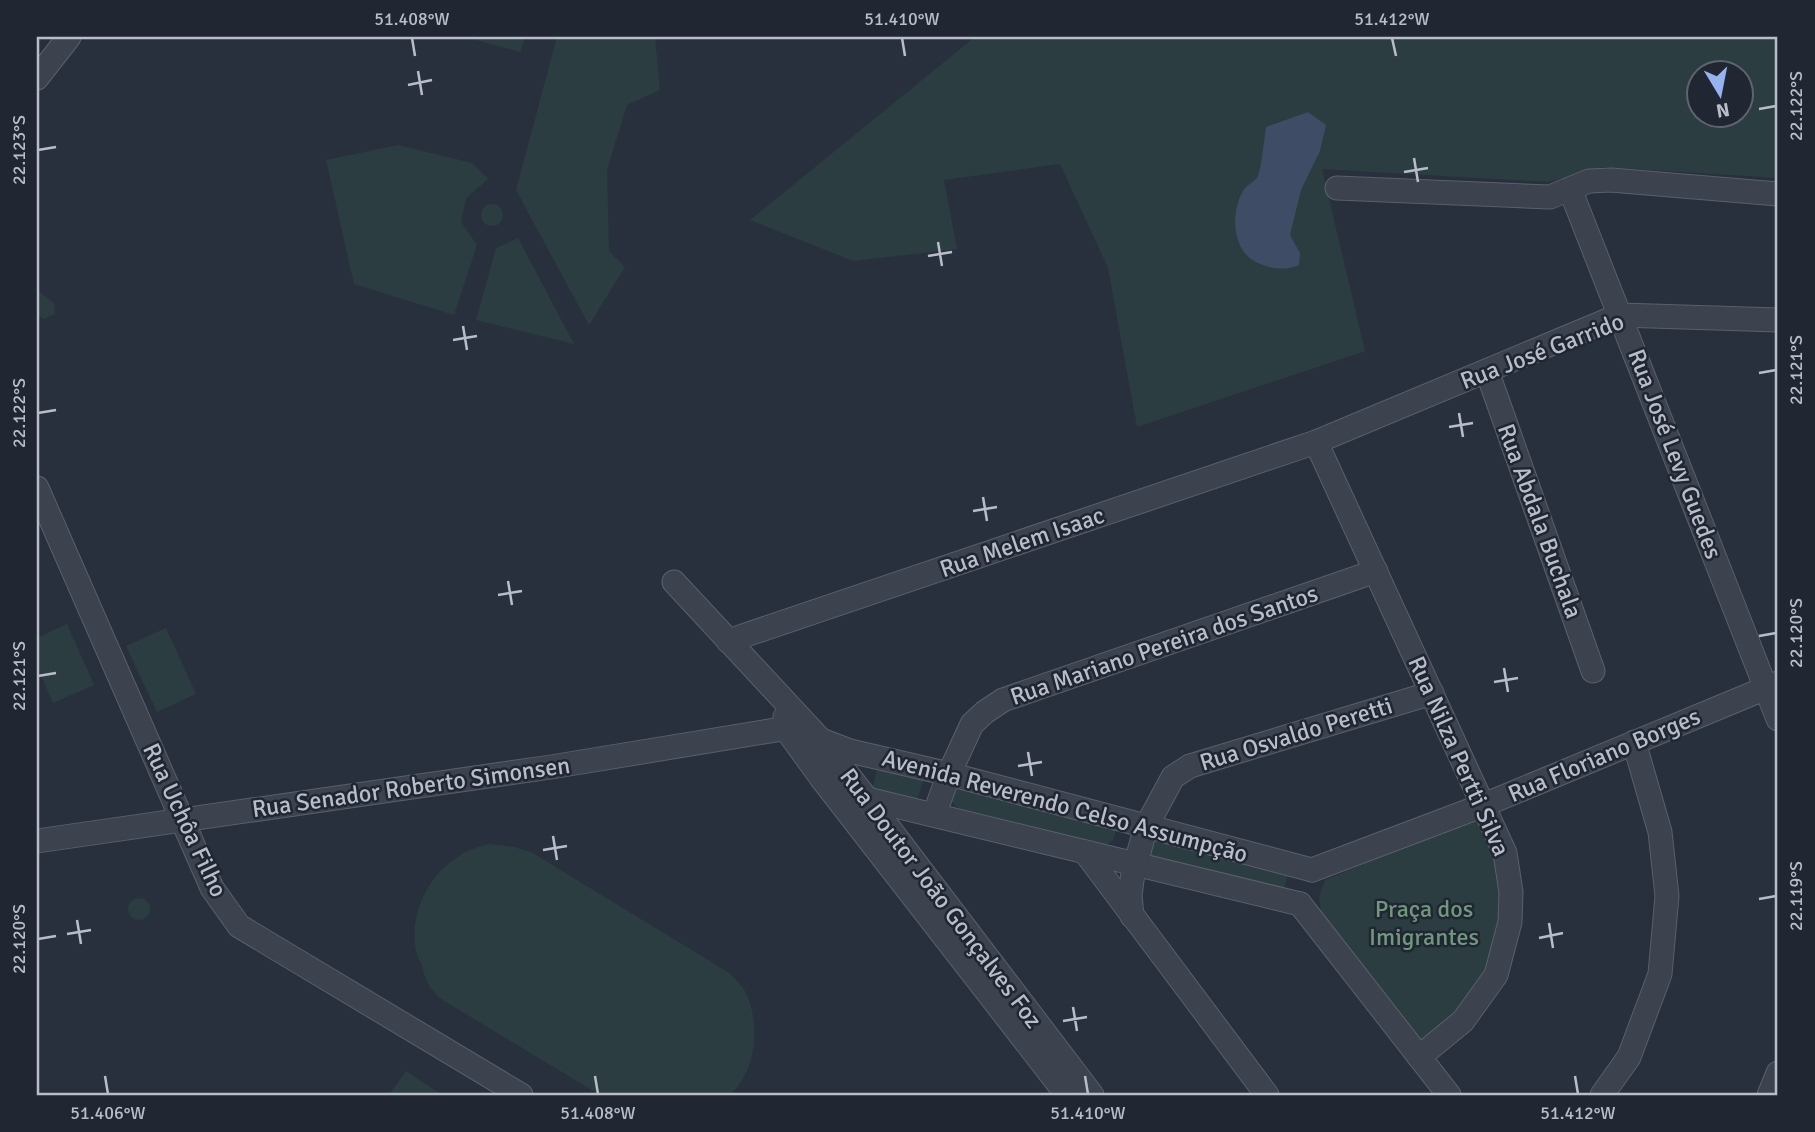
<svg xmlns="http://www.w3.org/2000/svg" width="1815" height="1132" font-family="Signika,sans-serif">
  <rect width="100%" height="100%" fill="#28303e"/>
  <g fill="#2b3d40" fill-rule="evenodd">
    <polygon points="465,37 525,37 520,52"/>
    <polygon points="557,37 655,37 660,90 627,105 607,170 609,251 625,267 589,325 516,190"/>
    <path d="M 975,37 L 1778,37 L 1778,178 L 1602,167 L 1548,182 L 1322,169 L 1365,351 L 1137,427 L 1108,268 L 1060,164 L 944,180 L 957,249 L 853,261 L 750,220 ZM 1700,74 L 1742,74 L 1742,116 L 1700,116 Z"/>
    <polygon points="398,145 472,163 488,179 466,198 461,222 477,245 454,315 354,284 326,160"/>
    <circle cx="492" cy="215" r="11"/>
    <polygon points="518,238 574,344 476,320 496,248"/>
    <polygon points="37,290 54,303 55,314 44,319 37,314"/>
    <polygon points="67,624 94,685 53,703 37,666 37,638"/>
    <polygon points="166,628 196,694 157,712 126,646"/>
    <polygon points="878,764 925,775 916,803 872,792"/>
    <path d="M 955,786 L 1115,828 C 1116,837 1113,842 1105,845 L 958,808 L 949,799 Z"/>
    <polygon points="1479,817 1496,859 1507,933 1465,1004 1424,1041 1415,1039 1321,914 1319,897 1325,880"/>
    <polygon points="1154,837 1289,873 1283,891 1147,857"/>
    <path d="M 489,844 L 514,847 L 531,852 L 731,974 C 735,979 741,985 745,991 C 761,1023 757,1070 730,1095 L 600,1095 L 441,999 C 437,995 432,991 430,987 C 426,981 424,973 422,966 C 420,961 417,956 416,951 C 407,903 441,853 489,844 Z"/>
    <circle cx="139" cy="909" r="11"/>
    <polygon points="406,1071 442,1095 389,1095"/>
  </g>
  <path fill="#3f4c65" d="M 1308,112 L 1326,125 L 1320,151 L 1301,190 L 1290,235 L 1300,253 L 1299,265 C 1284,271 1272,269 1258,263 C 1232,252 1230,213 1243,191 C 1246,185 1255,182 1258,176 C 1261,169 1265,136 1266,127 Z"/>
  <g fill="none" stroke-linecap="round" stroke-linejoin="round">
    <defs>
      <g id="minor">
        <polyline points="37,78 69,37"/>
        <polyline points="1337,188 1550,197 1589,181 1611,180 1778,194"/>
        <polyline points="1570,189 1778,719"/>
        <polyline points="1487,371 1593,671"/>
        <polyline points="1316,442 1505,853 1511,892 1510,922 1496,975 1463,1021 1419,1057"/>
        <polyline points="37,488 212,888 239,926 521,1095"/>
        <polyline points="674,582 819,738 867,799 1092,1095"/>
        <polyline points="728,641 1316,442 1620,315 1778,320"/>
        <polyline points="785,717 785,728 822,779 1067,1095"/>
        <polyline points="821,740 850,751 949,774 1312,870"/>
        <polyline points="822,779 867,799 1300,904"/>
        <polyline points="934,815 949,774 972,724 985,712 1003,700 1376,571"/>
        <polyline points="37,841 551,767 806,725"/>
        <polyline points="1085,852 1267,1095"/>
        <polyline points="1312,870 1484,805 1778,683"/>
        <polyline points="1300,904 1449,1095"/>
        <polyline points="1132,916 1130,895 1133,873 1146,827 1173,777 1190,766 1432,693"/>
        <polyline points="1602,1095 1629,1057 1660,974 1667,896 1660,832 1634,742"/>
        <polyline points="1769,1095 1778,1073"/>
      </g>
    </defs>
    <use href="#minor" stroke="#59606c" stroke-width="25"/>
    <use href="#minor" stroke="#3c424e" stroke-width="23"/>
  </g>
  <path fill="none" stroke="#b8bdc9" stroke-width="2.5" d="M 412,38 L 415,56M 902,38 L 905,56M 1392,38 L 1396,56M 418,71 L 422,95M 408,85 L 432,80M 1759,109 L 1776,106M 38,150 L 56,147M 1414,158 L 1418,182M 1404,172 L 1428,168M 938,242 L 942,266M 928,256 L 952,252M 463,326 L 467,350M 453,340 L 477,336M 1759,373 L 1776,370M 38,413 L 56,410M 1459,413 L 1463,437M 1449,427 L 1473,423M 983,497 L 987,521M 973,511 L 997,507M 508,581 L 512,605M 498,595 L 522,591M 1759,636 L 1776,633M 1504,668 L 1508,692M 38,676 L 56,673M 1494,682 L 1518,678M 1028,752 L 1032,776M 1018,766 L 1042,762M 553,836 L 557,860M 543,850 L 567,846M 1759,899 L 1776,896M 77,920 L 81,944M 1549,923 L 1553,948M 67,934 L 91,930M 1539,938 L 1563,933M 38,939 L 56,936M 1073,1007 L 1077,1031M 1063,1021 L 1087,1017M 105,1076 L 108,1094M 595,1076 L 598,1094M 1085,1076 L 1088,1094M 1575,1076 L 1578,1094"/>
  <g text-anchor="middle" dominant-baseline="central" stroke-width="5" stroke-linejoin="round" paint-order="stroke">
    <g font-size="24" fill="#b8bdc9" stroke="#202733">
      <text transform="translate(1542 351) rotate(-21)">Rua José Garrido</text>
      <text transform="translate(1675 454) rotate(69)">Rua José Levy Guedes</text>
      <text transform="translate(1540 521) rotate(70)">Rua Abdala Buchala</text>
      <text transform="translate(1022 542) rotate(-19)">Rua Melem Isaac</text>
      <text transform="translate(1164 645) rotate(-19)">Rua Mariano Pereira dos Santos</text>
      <text transform="translate(1296 734) rotate(-17)">Rua Osvaldo Peretti</text>
      <text transform="translate(1604 755) rotate(-23)">Rua Floriano Borges</text>
      <text transform="translate(1459 756) rotate(66)">Rua Nilza Pertti Silva</text>
      <text transform="translate(411 787) rotate(-8)">Rua Senador Roberto Simonsen</text>
      <text transform="translate(1065 806) rotate(15)">Avenida Reverendo Celso Assumpção</text>
      <text transform="translate(185 820) rotate(65)">Rua Uchôa Filho</text>
      <text transform="translate(941 898) rotate(53)">Rua Doutor João Gonçalves Foz</text>
    </g>
    <g font-size="24" fill="#71977d" stroke="#202733">
      <text x="1424" y="909">Praça dos<tspan x="1424" dy="28">Imigrantes</tspan></text>
    </g>
  </g>
  <rect width="1815" height="1132" fill="none" stroke="#202733" stroke-width="77"/>
  <g transform="translate(1720 94) rotate(170)"><circle r="33" fill="#202733" stroke="#5d636f" stroke-width="2"/>
  <path d="M0-5L12 26L0 18L-12 26Z" fill="#97b3ef"/>
  <text y="-10" font-size="19" font-weight="bold" text-anchor="middle" fill="#b8bdc9">N</text>
  </g>
  <rect x="38" y="38" width="1738" height="1056" fill="none" stroke="#b8bdc9" stroke-width="2.5"/>
  <g font-size="18" text-anchor="middle" fill="#b8bdc9">
    <text x="412" y="25">51.408°W</text>
    <text x="902" y="25">51.410°W</text>
    <text x="1392" y="25">51.412°W</text>
    <text transform="translate(1796 106) rotate(-90)" y="6">22.122°S</text>
    <text transform="translate(19 150) rotate(-90)" y="6">22.123°S</text>
    <text transform="translate(1796 370) rotate(-90)" y="6">22.121°S</text>
    <text transform="translate(19 413) rotate(-90)" y="6">22.122°S</text>
    <text transform="translate(1796 633) rotate(-90)" y="6">22.120°S</text>
    <text transform="translate(19 676) rotate(-90)" y="6">22.121°S</text>
    <text transform="translate(1796 896) rotate(-90)" y="6">22.119°S</text>
    <text transform="translate(19 939) rotate(-90)" y="6">22.120°S</text>
    <text x="108" y="1119">51.406°W</text>
    <text x="598" y="1119">51.408°W</text>
    <text x="1088" y="1119">51.410°W</text>
    <text x="1578" y="1119">51.412°W</text>
  </g>
</svg>
